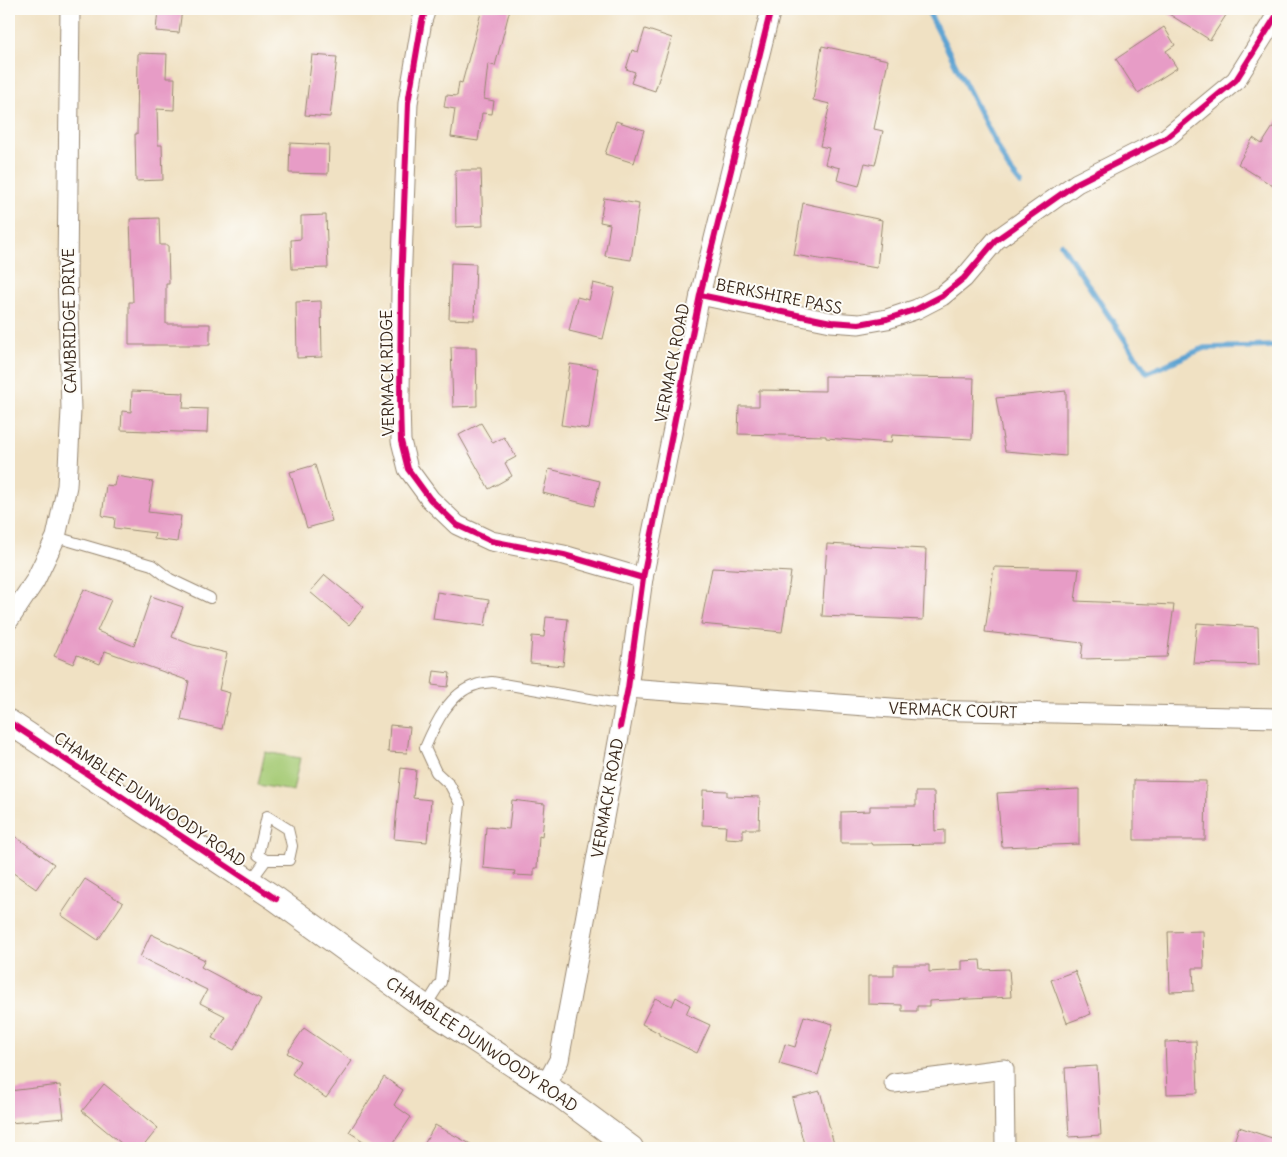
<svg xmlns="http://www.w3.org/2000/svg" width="1287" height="1157" font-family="Delius,sans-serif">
  <rect width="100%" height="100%" fill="#fdfcf7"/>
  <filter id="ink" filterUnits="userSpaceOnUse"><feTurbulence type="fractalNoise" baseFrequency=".02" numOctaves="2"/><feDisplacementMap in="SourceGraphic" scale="10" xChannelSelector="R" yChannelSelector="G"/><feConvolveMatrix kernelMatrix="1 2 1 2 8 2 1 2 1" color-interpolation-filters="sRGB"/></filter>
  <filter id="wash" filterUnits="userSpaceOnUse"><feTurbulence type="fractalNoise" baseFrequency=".0096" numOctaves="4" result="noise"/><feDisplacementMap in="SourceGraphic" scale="20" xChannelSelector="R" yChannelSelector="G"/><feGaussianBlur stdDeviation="1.12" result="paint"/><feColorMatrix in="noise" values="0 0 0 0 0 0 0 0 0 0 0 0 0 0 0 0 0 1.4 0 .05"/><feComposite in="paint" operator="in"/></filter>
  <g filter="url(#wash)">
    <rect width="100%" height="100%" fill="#f0e1c3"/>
    <polygon fill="#a5ca75" stroke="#707a4a" points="265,752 300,758 293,791 258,785"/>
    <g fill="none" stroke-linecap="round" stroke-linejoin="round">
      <g stroke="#5ba2d1" stroke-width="5.5">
        <polyline points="927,9 1009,169 1021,184"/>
        <polyline points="1061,244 1147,373 1204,348 1278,346"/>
      </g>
    </g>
    <g id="blocks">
      <g fill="#e79cc6">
        <polygon points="158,9 182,9 179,33 156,31"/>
        <polygon points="482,9 510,9 495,66 488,64 484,99 494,101 492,114 482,113 478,141 451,137 455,109 444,107 446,95 457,96 459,82 462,83"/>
        <polygon points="1161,9 1230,9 1210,40"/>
        <polygon points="1164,27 1175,45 1166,51 1177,68 1138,93 1116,59"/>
        <polygon points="645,29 672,38 655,91 631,83 635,72 626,69 632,50 638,52"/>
        <polygon points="822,46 888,60 874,129 883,131 875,165 865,163 859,186 837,180 840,168 825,164 829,148 820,146 830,104 813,100"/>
        <polygon points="138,53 167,54 166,78 175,78 174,110 157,109 158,145 162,145 163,180 136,181 135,134 137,134"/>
        <polygon points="312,55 337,57 330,117 305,115"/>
        <polygon points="1278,119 1278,189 1238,164 1253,138 1262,144"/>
        <polygon points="616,121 644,130 634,163 605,154"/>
        <polygon points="290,143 329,145 328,174 289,173"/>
        <polygon points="455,170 481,170 483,226 456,227"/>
        <polygon points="604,198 639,204 631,260 605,256 610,224 600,222"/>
        <polygon points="803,203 882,220 877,268 794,255"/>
        <polygon points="326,215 328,268 292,269 291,240 301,239 301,216"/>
        <polygon points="159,218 160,245 168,245 169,284 166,284 166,324 210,324 210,345 129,345 129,302 133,302 130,219"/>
        <polygon points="451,263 476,264 474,320 449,319"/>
        <polygon points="593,283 615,288 603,339 569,331 577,297 589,300"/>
        <polygon points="321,301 322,357 297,358 296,302"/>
        <polygon points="451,347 476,347 477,406 453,407"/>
        <polygon points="570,364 598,368 589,429 561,425"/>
        <polygon points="825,376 974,378 972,439 892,435 891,443 826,438 826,436 738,434 739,406 759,406 759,390 825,391"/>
        <polygon points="132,391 184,393 183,408 208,409 207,433 121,430 122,411 131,412"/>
        <polygon points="1066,391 1066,456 1005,451 996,398"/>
        <polygon points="481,423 493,443 504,437 516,457 505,463 512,476 489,489 459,435"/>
        <polygon points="315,465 332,521 307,528 290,472"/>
        <polygon points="549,469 600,481 594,506 543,493"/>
        <polygon points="116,476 153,482 148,512 181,516 177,542 154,539 155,533 114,528 115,518 102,516 106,485 114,486"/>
        <polygon points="827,544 926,549 923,620 822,616"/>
        <polygon points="994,567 1079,569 1075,601 1174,605 1167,657 1081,659 1083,643 985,632"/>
        <polygon points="712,568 791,572 782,632 701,624"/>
        <polygon points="325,575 364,607 349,625 310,592"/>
        <polygon points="84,589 111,600 97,631 134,646 151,596 183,607 172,637 193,645 227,653 219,690 230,693 222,729 181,720 189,681 105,651 100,664 77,655 73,664 54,656"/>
        <polygon points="437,592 489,600 485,626 433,619"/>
        <polygon points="546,617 568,619 563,666 530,663 532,636 544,637"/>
        <polygon points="1197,623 1258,627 1259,665 1193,663"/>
        <polygon points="434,671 450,673 448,687 432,685"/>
        <polygon points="390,725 410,727 407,753 388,752"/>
        <polygon points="401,768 416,770 413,798 431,800 427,842 394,839"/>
        <polygon points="1134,780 1206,781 1205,840 1134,840"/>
        <polygon points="1079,789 1079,844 1002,847 997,793"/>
        <polygon points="703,790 727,791 727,796 760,797 759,829 743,829 743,839 725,838 726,826 702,825"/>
        <polygon points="916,792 934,792 935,831 945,830 945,844 872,845 871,843 841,843 841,812 870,811 870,806 916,806"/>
        <polygon points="512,800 545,804 542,837 539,836 537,868 534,868 534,876 514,875 515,871 483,868 486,827 509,829"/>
        <polygon points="9,832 54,864 36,889 9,870"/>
        <polygon points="85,879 123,903 98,940 61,915"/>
        <polygon points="1203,931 1204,968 1193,968 1194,991 1170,992 1168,932"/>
        <polygon points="151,934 205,960 201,967 261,999 234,1050 212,1038 225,1016 200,1003 207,990 140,957"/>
        <polygon points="980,960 981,970 1009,969 1011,997 929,1001 929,1006 917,1006 917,1011 902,1011 902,1005 868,1004 868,976 894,976 894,965 929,965 929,972 962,970 962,961"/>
        <polygon points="1075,971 1091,1014 1067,1023 1051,980"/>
        <polygon points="676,997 690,1005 686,1014 710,1025 697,1053 659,1035 659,1033 642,1024 655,998 672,1006"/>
        <polygon points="804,1016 833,1024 818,1075 779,1064 785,1044 795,1047"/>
        <polygon points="304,1028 352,1061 326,1098 292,1074 300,1061 287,1053"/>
        <polygon points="1196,1041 1198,1093 1167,1094 1165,1042"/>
        <polygon points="1097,1066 1101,1135 1069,1137 1065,1068"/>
        <polygon points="384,1077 403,1090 394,1105 411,1117 390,1148 374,1148 349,1132"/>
        <polygon points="104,1084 158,1128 142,1148 127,1148 82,1111"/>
        <polygon points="60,1085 64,1118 10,1123 9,1091"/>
        <polygon points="820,1091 835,1148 805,1148 792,1098"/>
        <polygon points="435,1125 478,1148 422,1148"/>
        <polygon points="1239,1127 1278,1140 1278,1148 1232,1148"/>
      </g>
    </g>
  </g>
  <g filter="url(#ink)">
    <use href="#blocks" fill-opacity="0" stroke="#968670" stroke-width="1"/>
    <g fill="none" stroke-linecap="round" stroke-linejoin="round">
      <defs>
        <g id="service">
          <polyline points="56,537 152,565 170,579 210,598"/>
          <polyline points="250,882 266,860 289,860 292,846 288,829 267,816 258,855 266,860"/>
          <path d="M 425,1007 L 441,982 L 460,804 L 450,785 L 436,772 L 425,748 C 435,724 450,692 476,685 C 481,683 487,683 492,682 L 624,705"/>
        </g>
        <g id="minor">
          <polyline points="426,9 422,21 408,103 401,286 400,403 401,441 408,469 430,499 457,525 491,541 564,555 643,578"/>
          <polyline points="700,295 831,322 859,324 887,319 917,309 942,296 964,278 996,240 1077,183 1166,138 1236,80 1278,13"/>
          <polyline points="9,620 35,581 56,537 67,486 71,410 67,272 70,9"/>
          <polyline points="628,688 918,710 1278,718"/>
          <polyline points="894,1083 1004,1069 1005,1148"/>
          <polyline points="545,1086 559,1060 628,688 643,578 700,295 771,9"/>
        </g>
        <polyline id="tertiary" points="9,722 276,899 425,1007 561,1096 631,1148"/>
      </defs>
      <use href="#service" stroke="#968670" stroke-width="12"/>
      <use href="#minor" stroke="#968670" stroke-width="21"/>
      <use href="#tertiary" stroke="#968670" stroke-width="26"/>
      <use href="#service" stroke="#fff" stroke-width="10"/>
      <use href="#minor" stroke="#fff" stroke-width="19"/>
      <use href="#tertiary" stroke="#fff" stroke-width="24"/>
      <defs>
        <g id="cycleway">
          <polyline points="426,9 422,21 408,103 401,286 400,403 401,441 408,469 430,499 457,525 491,541 564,555 643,578"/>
          <polyline points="700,295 831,322 859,324 887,319 917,309 942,296 964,278 996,240 1077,183 1166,138 1236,80 1278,13"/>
          <polyline points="9,722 276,899"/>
          <polyline points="620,727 628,688 643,578 700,295 771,9"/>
        </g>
      </defs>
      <use href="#cycleway" stroke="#fdfcf7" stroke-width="9"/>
      <use href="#cycleway" stroke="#d6006c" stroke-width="6"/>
    </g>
  </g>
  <g text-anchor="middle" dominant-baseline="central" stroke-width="4" stroke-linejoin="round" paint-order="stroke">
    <g font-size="16" fill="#3b2a1e" stroke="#fdfcf7">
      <text transform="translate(779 296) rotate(11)">BERKSHIRE PASS</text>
      <text transform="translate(69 321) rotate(-91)">CAMBRIDGE DRIVE</text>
      <text transform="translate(672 363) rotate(-79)">VERMACK ROAD</text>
      <text transform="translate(387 373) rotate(-91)">VERMACK RIDGE</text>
      <text transform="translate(953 710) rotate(2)">VERMACK COURT</text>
      <text transform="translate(607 798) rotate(-80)">VERMACK ROAD</text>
      <text transform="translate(150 799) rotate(34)">CHAMBLEE DUNWOODY ROAD</text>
      <text transform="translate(482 1044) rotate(34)">CHAMBLEE DUNWOODY ROAD</text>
    </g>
  </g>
  <rect width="1287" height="1157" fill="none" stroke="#fdfcf7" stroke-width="30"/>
</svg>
